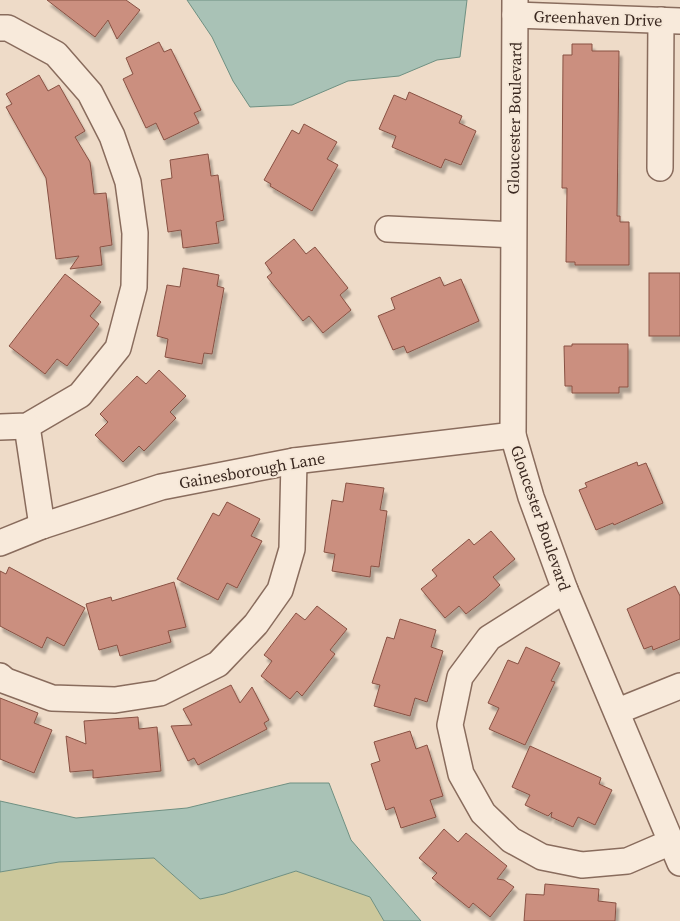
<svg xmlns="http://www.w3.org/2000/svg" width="680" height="921" font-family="'Source Serif 4',serif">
  <defs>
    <filter id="shadow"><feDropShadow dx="3" dy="5.5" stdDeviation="1" flood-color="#0004"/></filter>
  </defs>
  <rect width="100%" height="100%" fill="#eedbc8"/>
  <polygon fill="#ccc89c" points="154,858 200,899 224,894 296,871 370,897 384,921 0,921 0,872 59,862"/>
  <g fill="#a9c2b6" stroke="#6f9082">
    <polygon points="187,0 467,0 460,57 437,60 399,76 348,81 292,105 250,107 233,81 212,37"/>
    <polygon points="290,783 329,783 351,840 421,921 384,921 370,897 296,871 224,894 200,899 154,858 59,862 0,872 0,801 76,818 187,808"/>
  </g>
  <g fill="#cb8f7f" stroke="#885143" filter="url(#shadow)">
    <polygon points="47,0 126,0 140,10 117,39 108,20 95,37"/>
    <polygon points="159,42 164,52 171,49 201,110 194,113 199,123 164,140 156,123 146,128 123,79 133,74 126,58"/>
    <polygon points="572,44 592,44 592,51 619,51 617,216 620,216 620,222 629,222 629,265 575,265 575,262 566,262 567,188 562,188 563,55 572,55"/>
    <polygon points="39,75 48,91 59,85 85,131 75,137 90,162 94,194 106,193 112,245 100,247 102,265 70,269 79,256 56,259 46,178 6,107 12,104 6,94"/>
    <polygon points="409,92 462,116 459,123 476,131 461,165 445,159 441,168 392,147 396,136 379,129 394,95 406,100"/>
    <polygon points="304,124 337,142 327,159 338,165 312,211 270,186 271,184 264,180 292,130 299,134"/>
    <polygon points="208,154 211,176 218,175 221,199 224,220 216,222 219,243 183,248 181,230 168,232 161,180 172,178 170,160"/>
    <polygon points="294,239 306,254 315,247 348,288 340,295 351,310 323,333 309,316 303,321 267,277 272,273 265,263"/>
    <polygon points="183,268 219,275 217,286 224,288 212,354 204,353 202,364 165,357 168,339 157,336 167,285 180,287"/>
    <rect x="649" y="273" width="31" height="63"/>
    <polygon points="65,274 101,302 90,316 99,324 67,366 57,359 45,374 9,346"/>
    <polygon points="440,277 444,286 461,279 479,321 407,353 404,346 393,350 378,316 395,309 391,298"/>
    <polygon points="572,344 628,344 628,387 619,387 619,393 572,393 572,386 565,386 564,346 572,346"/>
    <polygon points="159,370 186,396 170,412 176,418 144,451 139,446 123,462 95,435 108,422 100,414 137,376 146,384"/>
    <polygon points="637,462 638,466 646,463 663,503 614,525 613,523 596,530 579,490 587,487 585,483"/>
    <polygon points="346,483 384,488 380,510 387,511 379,567 371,566 370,577 332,571 335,554 324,552 332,500 343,502"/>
    <polygon points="227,502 260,519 251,536 262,541 237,588 227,583 218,600 177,579 213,513 219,516"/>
    <polygon points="491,531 515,559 493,577 500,585 486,598 466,614 459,606 445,618 421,589 437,576 432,570 469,539 474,545"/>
    <polygon points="9,567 85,608 64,646 47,637 42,648 0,626 0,571 6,574"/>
    <polygon points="174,582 186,627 168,631 171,642 120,656 117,645 99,650 86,604 111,597 112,601"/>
    <polygon points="675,586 680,596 680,639 653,650 652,646 644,649 627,609"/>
    <polygon points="317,606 347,629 330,650 335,654 302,696 297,691 290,699 261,676 272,661 264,655 296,613 305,620"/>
    <polygon points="400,619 436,630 431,647 443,651 427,702 415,698 410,716 374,706 380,685 372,683 387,637 394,639"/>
    <polygon points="526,647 560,663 551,681 555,682 525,745 489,729 499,708 488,703 508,660 518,664"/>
    <polygon points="231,685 240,703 252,687 269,720 264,723 267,729 198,765 194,758 188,761 171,726 192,725 183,709"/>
    <polygon points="0,698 38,713 34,723 52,730 34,773 0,759"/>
    <polygon points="138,717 139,729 157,727 161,771 93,778 93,770 70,772 66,736 86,744 84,721"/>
    <polygon points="410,731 416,749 427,745 443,796 430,800 436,817 401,828 394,807 386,810 371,764 380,761 374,742"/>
    <polygon points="530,746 601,778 599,784 612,790 595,825 578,817 573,827 551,817 552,812 548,816 525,805 530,795 512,787"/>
    <polygon points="444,829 458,842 466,833 507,866 497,879 504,880 514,887 490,917 473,903 469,908 432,878 437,873 419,858"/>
    <polygon points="545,884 599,889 598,901 616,903 615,921 524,921 526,894 544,895"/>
  </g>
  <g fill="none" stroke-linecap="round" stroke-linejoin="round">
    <defs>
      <g id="minor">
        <polyline points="515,0 513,435 531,497 565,590 680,863"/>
        <polyline points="515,15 680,21"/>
        <polyline points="0,28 8,28 56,54 90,93 112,136 128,182 135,233 134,287 118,348 80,395 27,426 0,427"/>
        <polyline points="660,168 661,20"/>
        <polyline points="388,229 513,235"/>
        <polyline points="27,426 42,526"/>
        <polyline points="0,543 42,526 161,487 294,461 513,435"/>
        <polyline points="565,590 489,638 460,677 450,725 461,774 483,813 511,840 542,857 582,865 627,861 671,842"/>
        <polyline points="0,676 6,681 52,698 115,700 160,693 218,664 256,624 280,590 292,549 294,461"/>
        <polyline points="618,711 680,686"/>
      </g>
    </defs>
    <use href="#minor" stroke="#896c5d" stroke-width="28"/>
    <use href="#minor" stroke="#f8eadb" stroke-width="25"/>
  </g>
  <g text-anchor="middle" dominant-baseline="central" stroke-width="4" stroke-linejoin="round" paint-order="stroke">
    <g font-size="16" fill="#3a2820" stroke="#f5e7d7">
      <text transform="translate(598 18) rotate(2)">Greenhaven Drive</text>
      <text transform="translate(514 118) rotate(-89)">Gloucester Boulevard</text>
      <text transform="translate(252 470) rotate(-10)">Gainesborough Lane</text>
      <text transform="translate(541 518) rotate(71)">Gloucester Boulevard</text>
    </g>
  </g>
</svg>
